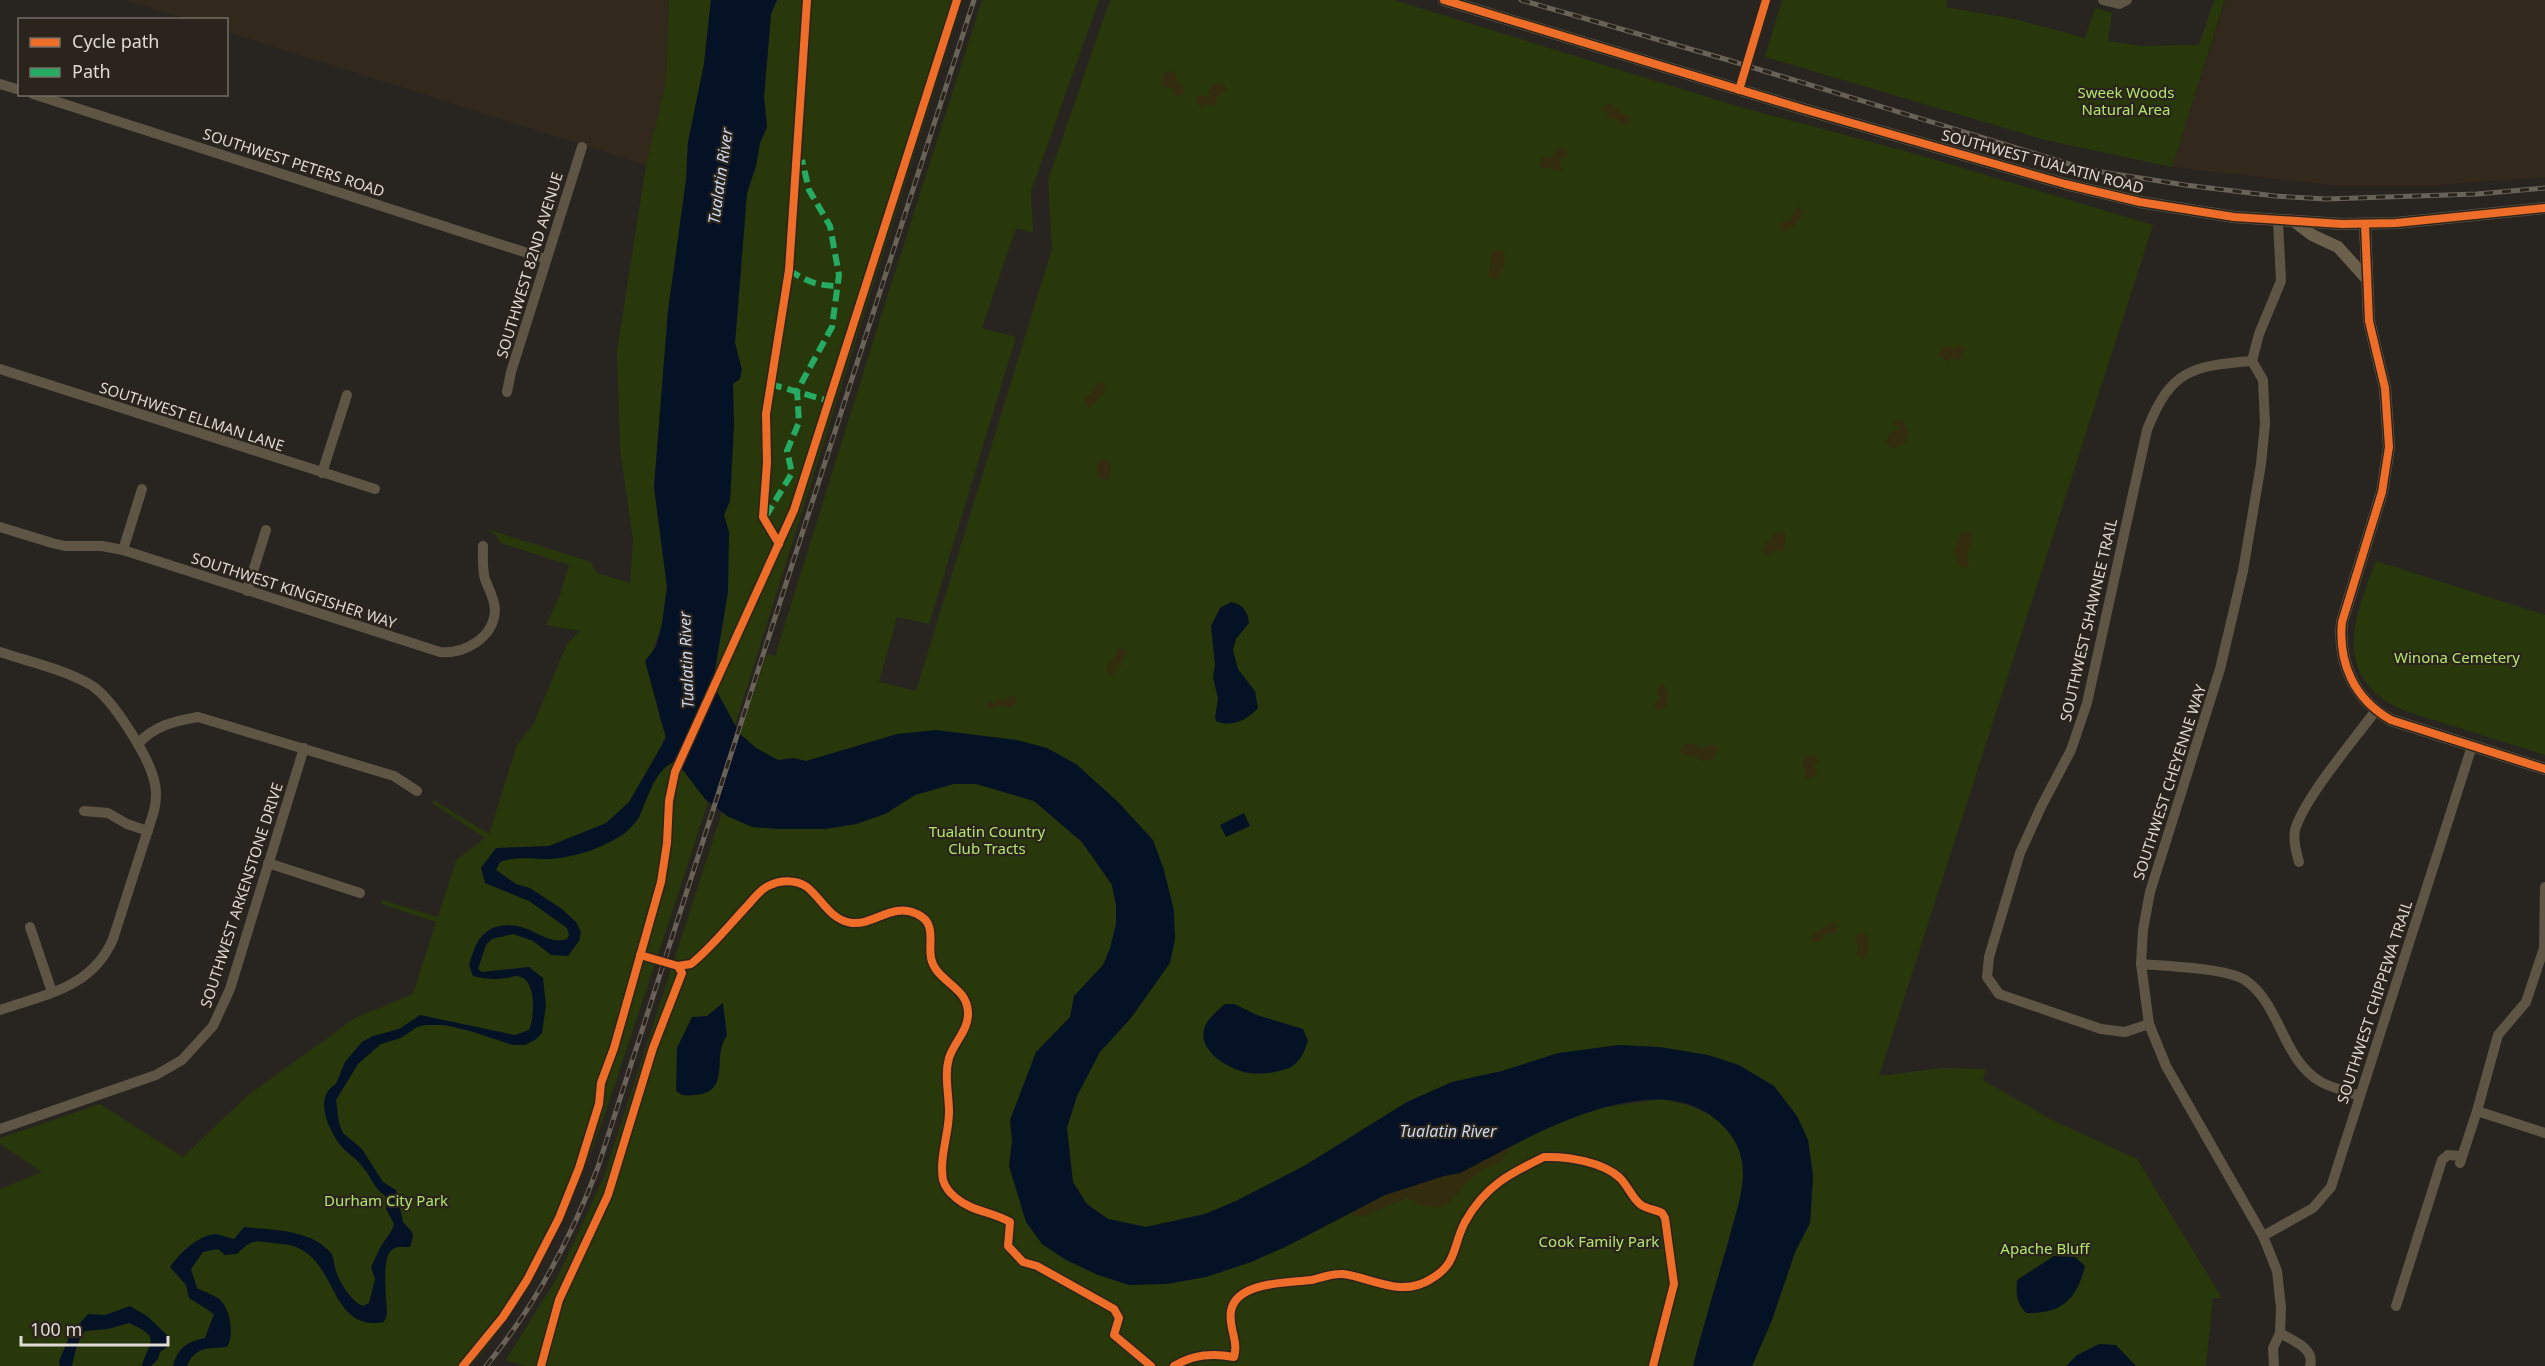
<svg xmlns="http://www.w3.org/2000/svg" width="2545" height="1366" font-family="'Noto Sans',sans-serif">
  <rect width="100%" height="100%" fill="#282420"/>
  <g fill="#32281c">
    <polygon points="125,0 669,0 666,82 646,165 227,32 226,20 187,19"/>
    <polygon points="2226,0 2545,0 2545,177 2441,185 2329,185 2172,167"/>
  </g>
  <g fill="#28380b">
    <path d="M 669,0 L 711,0 L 704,64 L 688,142 L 686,180 L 668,311 L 654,487 L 667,587 L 662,624 L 652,652 L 653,686 L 660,720 L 666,734 L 662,743 L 708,802 C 683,880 657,958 631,1036 C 592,1154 554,1271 471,1366 L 0,1366 L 0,1189 L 42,1172 L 0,1144 L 0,1138 L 100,1104 L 183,1157 L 248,1095 L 355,1018 L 413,994 L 436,922 L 381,904 L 382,900 L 438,917 L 456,860 L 485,838 L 432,803 L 434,800 L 489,834 L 517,745 L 533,725 L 567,644 L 580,631 L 546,625 L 560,595 L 569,565 L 501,543 L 496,535 L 487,529 L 591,562 L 597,573 L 630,583 L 633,540 L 620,449 L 617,351 L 646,165 L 666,82 Z"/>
    <polygon points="777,0 963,0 735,725 716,690 715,670 729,532 723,515 730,501 734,425 733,384 740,379 735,343 747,193 756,166 760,143 767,127 764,97 771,14"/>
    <path d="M 982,0 L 1099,0 L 1031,191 L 1033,233 L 1016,228 L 982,328 L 1016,337 L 929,624 L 897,617 L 879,682 L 916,691 L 1052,249 L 1048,180 L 1110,0 L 1394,0 L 1740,107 L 1909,152 L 2153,225 L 1879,1076 L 1942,1068 L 1986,1069 L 1983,1080 L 2052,1120 L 2137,1159 L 2222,1298 L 2213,1298 L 2206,1366 L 1752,1366 L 1772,1320 L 1795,1252 L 1810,1223 L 1813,1176 L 1808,1140 L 1797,1116 L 1502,1071 L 1452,1082 L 1407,1102 L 1304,1166 L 1236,1201 L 1205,1214 L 1146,1227 L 1108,1219 L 1087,1204 L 1059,1219 L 1206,1277 L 1251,1262 L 1287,1246 L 1385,1195 L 1460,1173 L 1551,1126 L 1593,1109 L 1662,1099 L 1687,1105 L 1713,1116 L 1730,1133 L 1741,1150 L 1743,1176 L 1739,1204 L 1693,1366 L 525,1366 L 506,1360 L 558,1276 L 603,1179 L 723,809 L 825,829 L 856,824 L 885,814 L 915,795 L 954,783 L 976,784 L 1001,790 L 1034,801 L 1082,842 L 1112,885 L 1116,905 L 1116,924 L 1124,900 L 1084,840 L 1034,799 L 903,734 L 806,761 C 796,759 784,762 776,759 C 763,755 751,743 740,734 L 767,654 L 775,656 L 886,300 Z"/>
    <polygon points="1782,0 1947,0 1946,7 2015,19 2085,38 2095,8 2112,13 2108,41 2142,46 2199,45 2214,0 2225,0 2172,167 2045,140 1765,57"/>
    <path d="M 2376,561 L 2545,615 L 2545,755 L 2405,711 C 2330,678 2353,619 2376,561 Z"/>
  </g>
  <g fill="#332c0f">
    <polygon points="1171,71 1175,73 1177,81 1184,87 1184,92 1180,96 1174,94 1173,88 1163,86 1163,76 1166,72"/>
    <polygon points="1215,83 1224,84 1226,90 1217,97 1217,103 1213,106 1206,104 1202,107 1197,104 1196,99 1199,95 1210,98 1208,92"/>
    <polygon points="1608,103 1612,104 1621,113 1630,117 1629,123 1624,125 1614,119 1607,118 1608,112 1604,112 1602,109"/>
    <polygon points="1563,147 1568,154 1567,157 1560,159 1562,170 1554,171 1551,166 1545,169 1539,167 1542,158 1548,157 1550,159 1558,149"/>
    <polygon points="1799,206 1804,212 1798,222 1788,231 1781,230 1780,224 1791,219 1795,209"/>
    <path d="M 1495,250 L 1504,251 C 1507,261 1502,276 1493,280 L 1487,274 L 1490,270 L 1491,254 Z"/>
    <polygon points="1960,345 1965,349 1961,358 1956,360 1952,356 1947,362 1940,355 1942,347 1949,346 1955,349"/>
    <polygon points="1101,382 1106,387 1104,395 1099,395 1099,398 1092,407 1085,406 1086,396 1092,393 1095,385"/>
    <polygon points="1895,419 1904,421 1908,433 1905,443 1892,449 1886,443 1890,432 1900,430 1894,424"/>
    <polygon points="1104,459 1110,464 1111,476 1105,481 1097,477 1099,473 1096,470 1098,461"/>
    <polygon points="1778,531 1784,532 1786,538 1783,551 1773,551 1769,556 1762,550 1766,543"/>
    <polygon points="1962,531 1971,533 1971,541 1967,557 1969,565 1964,569 1957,563 1954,550"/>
    <polygon points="1118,648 1126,650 1126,656 1122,659 1122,666 1115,664 1116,672 1111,675 1107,673 1107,667 1116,655"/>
    <polygon points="1659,684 1665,686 1668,695 1665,708 1659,711 1655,708 1656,700 1660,699 1656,694"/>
    <polygon points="1013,696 1017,701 1013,707 999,706 989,709 985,707 988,701 994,703 997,699 1006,700 1007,697"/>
    <polygon points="1685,744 1696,744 1701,749 1706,745 1714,745 1717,747 1714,759 1702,761 1692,755 1684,756 1680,750"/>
    <polygon points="1806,755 1814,756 1818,762 1813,767 1818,773 1810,779 1806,778 1803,763"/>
    <polygon points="1834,921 1838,927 1835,934 1826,934 1820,941 1813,943 1810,936"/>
    <path d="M 1861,931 L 1869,938 C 1867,945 1869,951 1865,958 L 1862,959 L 1856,954 L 1859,946 L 1855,942 L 1856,935 Z"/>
    <path d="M 1511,1147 L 1512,1148 L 1502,1156 L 1503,1161 C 1496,1164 1487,1167 1481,1171 C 1449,1190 1455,1224 1407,1198 L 1362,1217 L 1348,1214 L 1385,1195 L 1444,1176 L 1460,1173 Z"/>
  </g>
  <g fill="#051225">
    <path d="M 711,0 L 777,0 L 771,14 L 764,97 L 767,127 L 760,143 L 756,166 L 747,193 L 735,343 L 742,370 L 740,379 L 733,384 L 734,425 L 730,501 L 724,515 L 729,532 L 728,592 L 715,670 L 716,690 L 740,734 L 756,748 L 778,760 L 794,758 L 806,761 L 897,734 L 936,730 L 1017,740 L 1047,748 L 1076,764 L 1118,802 L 1153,840 L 1164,870 L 1174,911 L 1175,939 L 1170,963 L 1131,1018 L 1100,1052 L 1077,1096 L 1067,1128 L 1073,1182 L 1087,1204 L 1108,1219 L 1146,1227 L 1205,1214 L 1236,1201 L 1304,1166 L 1407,1102 L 1452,1082 L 1502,1071 L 1558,1053 L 1619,1045 L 1660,1047 L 1708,1055 L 1739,1065 L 1774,1086 L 1797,1116 L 1808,1140 L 1813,1176 L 1810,1223 L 1795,1252 L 1772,1320 L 1752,1366 L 1693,1366 C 1704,1323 1717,1281 1729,1239 C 1734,1218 1742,1198 1743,1177 C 1744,1156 1736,1138 1721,1124 C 1656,1059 1524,1140 1460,1173 L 1444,1176 L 1385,1195 L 1287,1246 L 1251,1262 L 1206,1277 L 1167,1284 L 1129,1285 L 1098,1275 L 1066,1260 L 1042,1244 L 1026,1222 L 1009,1166 L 1012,1141 L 1010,1120 L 1036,1052 L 1070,1017 L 1074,996 L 1103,965 L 1110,948 L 1116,924 L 1116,905 L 1112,885 L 1082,842 L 1034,801 L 976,784 L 954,784 L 915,795 L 885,814 L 856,824 L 825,829 L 778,829 L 752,827 L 727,816 L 705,799 L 676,761 C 654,769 648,799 639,817 C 635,824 626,833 619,837 C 600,849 572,858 550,859 C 532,859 516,856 500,862 L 496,870 L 516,884 L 530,888 L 562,909 L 576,922 L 581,932 L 579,941 L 568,956 L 551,955 L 533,941 L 513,934 L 492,939 L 486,945 L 478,969 L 482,972 L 529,967 L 543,978 L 546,1005 L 542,1033 L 535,1040 L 525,1045 L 512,1045 L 470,1031 L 444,1025 L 426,1025 L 417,1027 L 401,1038 L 381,1044 L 358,1064 L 336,1100 L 339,1123 L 343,1133 L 362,1149 L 383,1182 L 396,1190 L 403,1222 L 412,1232 L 413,1237 L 410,1247 C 403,1247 396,1245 391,1251 C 381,1260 387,1301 387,1314 L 384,1322 C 330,1332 338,1263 296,1247 C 290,1244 280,1244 273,1243 C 253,1240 251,1240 237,1254 L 225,1255 L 218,1249 L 203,1252 L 191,1269 L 197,1288 C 204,1292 218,1296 222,1302 C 231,1312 234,1337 227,1347 C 207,1349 196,1346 187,1366 L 173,1366 C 178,1347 187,1342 205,1338 L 214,1314 L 189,1298 L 186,1285 L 170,1267 C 180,1253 196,1237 214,1234 C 220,1234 228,1238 234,1239 L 244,1227 C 272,1230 311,1229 331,1253 C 334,1257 334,1265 336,1271 C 339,1282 352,1302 363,1306 L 369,1303 L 375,1279 L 371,1267 L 381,1246 L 392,1230 L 394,1224 L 386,1209 L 388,1198 C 372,1187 373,1179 362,1166 C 356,1158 347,1153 341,1146 C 328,1129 313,1097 336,1084 L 345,1062 L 362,1042 L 373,1036 L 399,1029 L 420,1015 L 515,1035 L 529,1030 C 535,1017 537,976 516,976 C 513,976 510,978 506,978 C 495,980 484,979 473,976 L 469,965 C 472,956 475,942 483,935 C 497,921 519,924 536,933 C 546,938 556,943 567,939 L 569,935 L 567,928 L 529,901 L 485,883 L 481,868 L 496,848 L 549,846 L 606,823 L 629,802 L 666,738 L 645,661 L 656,647 L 662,624 L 667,587 L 654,487 L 668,311 L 686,180 L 688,142 L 704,64 Z"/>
    <path d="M 1231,602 C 1243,604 1248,612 1249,623 L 1236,639 L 1233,650 L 1238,669 L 1255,691 L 1258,708 C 1248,720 1230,728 1216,721 L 1215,717 L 1218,699 L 1213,677 L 1215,665 L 1211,626 L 1220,608 Z"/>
    <polygon points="1244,813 1250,826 1226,837 1220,825"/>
    <path d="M 723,1003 L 727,1036 C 712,1054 730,1087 702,1094 C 695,1095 689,1096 682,1095 L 676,1091 L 677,1048 L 692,1017 L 707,1016 Z"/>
    <path d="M 1225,1004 L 1234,1004 L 1257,1015 L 1303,1029 L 1308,1041 C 1305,1049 1302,1059 1294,1065 C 1285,1072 1261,1075 1249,1073 C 1229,1070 1193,1049 1206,1024 C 1211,1016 1218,1010 1225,1004 Z"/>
    <path d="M 2054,1256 L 2075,1257 L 2085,1266 C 2077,1299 2062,1314 2026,1313 C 2016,1302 2016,1294 2017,1280 Z"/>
    <path d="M 130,1306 L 147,1316 L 167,1335 L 167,1347 L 160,1352 L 158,1359 L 151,1366 L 142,1366 C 150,1339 162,1338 129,1323 L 108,1329 L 85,1331 C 77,1341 75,1353 72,1366 L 60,1366 L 59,1361 L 71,1333 L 88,1314 L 105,1315 Z"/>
    <polygon points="2099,1344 2116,1345 2136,1366 2066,1366 2077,1355"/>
  </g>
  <polygon fill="#282420" points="718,669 719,685 679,770 674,765"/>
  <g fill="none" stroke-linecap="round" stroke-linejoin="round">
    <g stroke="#5e5544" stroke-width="10">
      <polyline points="2103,0 2119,4 2127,0"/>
      <polyline points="0,84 20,90"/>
      <polyline points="1739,90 1766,0"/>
      <polyline points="33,94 546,259"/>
      <polyline points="0,369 375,489"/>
      <polyline points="507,392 511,372 582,147"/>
      <polyline points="322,473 347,395"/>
      <path d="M 0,527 L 52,543 L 65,546 L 102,546 L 123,550 L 440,652 C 465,654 493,638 495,611 C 495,599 489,590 485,579 C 482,569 483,557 483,546"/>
      <polyline points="123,550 142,489"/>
      <polyline points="247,591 266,530"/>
      <path d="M 0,652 C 29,662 64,669 91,685 C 113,699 150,758 155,784 C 157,793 156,802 154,811 L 113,939 C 92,988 46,994 0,1010"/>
      <path d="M 138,744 C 153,726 175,721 198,717 L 394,776 L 417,791"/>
      <polyline points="84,811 108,813 127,824 148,831"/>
      <path d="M 2299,862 C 2296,851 2293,840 2295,830 C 2304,798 2355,739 2376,710"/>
      <polyline points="268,863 360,893"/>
      <polyline points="30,927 52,992"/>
      <path d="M 2141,964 C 2166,966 2226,968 2245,980 C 2281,1004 2282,1060 2321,1082 C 2332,1088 2347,1091 2359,1096"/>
      <path d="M 2149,1024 L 2125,1032 L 2101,1029 L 1999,994 L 1987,977 L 1989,957 L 2020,853 L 2041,807 L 2071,750 L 2087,703 L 2147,430 C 2171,369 2192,366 2252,361"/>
      <polyline points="2477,1111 2545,1133"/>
      <polyline points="0,1129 156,1075 182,1060 213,1026 230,989 304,748"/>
      <polyline points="2460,1163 2477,1111 2498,1035 2526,1002 2544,948 2545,887"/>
      <polyline points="2263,1236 2313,1208 2331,1187 2472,746"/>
      <polyline points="2396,1306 2442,1160 2448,1155 2462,1156"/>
      <path d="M 2280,1333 C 2293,1341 2315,1348 2310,1366"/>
      <polyline points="2274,1366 2273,1348 2280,1333 2281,1308 2277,1271 2263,1236 2166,1066 2149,1024 2141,964 2143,930 2150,892 2220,669 2243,571 2261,464 2265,424 2263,380 2252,361 2259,334 2281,281 2278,221"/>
    </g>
    <g stroke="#6a604b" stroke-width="12">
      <polyline points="1444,0 1803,109 2065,184 2140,202 2234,217 2342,224 2396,223 2545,208"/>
      <polyline points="2295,222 2312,235 2338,247 2365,277"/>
      <path d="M 2365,224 L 2369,321 L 2385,388 L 2389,447 L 2382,492 L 2342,622 C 2338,663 2354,699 2391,720 L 2545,769"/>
    </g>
    <defs>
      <g id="rail">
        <polyline points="1521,0 1728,60 2089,170 2185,185 2275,196 2326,199 2477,194 2545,188"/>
        <path d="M 486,1366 C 535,1306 571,1239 598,1167 L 974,0"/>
      </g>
    </defs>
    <use href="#rail" stroke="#696257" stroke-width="5"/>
    <use href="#rail" stroke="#2b241c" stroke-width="3" stroke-dasharray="9" stroke-linecap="butt"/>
    <g stroke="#26ab63" stroke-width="6" stroke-dasharray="12 6" stroke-linecap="butt">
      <path d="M 789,270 C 806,281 817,286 838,286"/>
      <polyline points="770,384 829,401"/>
      <polyline points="766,516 792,473 787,451 799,422 797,391 832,327 839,275 830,226 809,190 802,160"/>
    </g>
    <defs>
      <g id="cycleway">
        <polyline points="1444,0 1803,109 2065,184 2140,202 2234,217 2342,224 2396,223 2545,208"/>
        <polyline points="1739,90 1766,0"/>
        <path d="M 2365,224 L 2369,321 L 2385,388 L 2389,447 L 2382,492 L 2342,622 C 2338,663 2354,699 2391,720 L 2545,769"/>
        <polyline points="779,544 763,517 767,463 766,414 789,270 807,0"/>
        <path d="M 640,955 L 678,966 L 691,964 C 712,947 730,924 748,905 C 754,898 760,890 768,886 C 780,880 795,879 807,887 C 822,899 830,920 852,923 C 875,925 892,902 917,914 C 937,923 928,942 931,958 C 936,982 967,986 968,1012 C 969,1030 954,1042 949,1058 C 944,1075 949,1094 949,1112 C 949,1134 939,1157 943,1180 C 945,1187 951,1194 956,1198 C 971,1211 993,1212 1010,1222 L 1008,1246 L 1023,1262 L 1037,1266 L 1114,1309 L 1119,1318 L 1114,1335 L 1151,1366"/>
        <polyline points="463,1366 503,1317 527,1280 559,1218 579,1168 599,1104 601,1083 614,1048 661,882 667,843 669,801 675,772 794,510 957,0"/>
        <polyline points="541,1366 559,1300 608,1195 653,1048 682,973 678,966"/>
        <path d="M 1174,1366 C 1194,1354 1213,1353 1234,1357 C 1239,1341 1228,1327 1231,1311 C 1236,1281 1289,1283 1311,1280 C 1321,1278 1332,1273 1343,1274 C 1373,1278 1401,1298 1431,1279 C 1458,1263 1452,1247 1465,1222 C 1485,1186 1509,1174 1544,1157 C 1567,1156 1603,1162 1620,1178 C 1628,1186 1632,1198 1640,1204 C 1646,1209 1655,1209 1662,1213 L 1665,1218 L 1674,1284 L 1653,1366"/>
      </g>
    </defs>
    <use href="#cycleway" stroke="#2b241c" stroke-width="11"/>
    <use href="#cycleway" stroke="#ee6e29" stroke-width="8"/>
  </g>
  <g text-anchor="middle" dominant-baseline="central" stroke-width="4.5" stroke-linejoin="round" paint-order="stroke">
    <g font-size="15" fill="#b3e56d" stroke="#2b241c">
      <text x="2126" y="92">Sweek Woods<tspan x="2126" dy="17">Natural Area</tspan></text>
      <text x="2457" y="657">Winona Cemetery</text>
      <text x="987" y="831">Tualatin Country<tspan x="987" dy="17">Club Tracts</tspan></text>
      <text x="386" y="1200">Durham City Park</text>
      <text x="1599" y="1241">Cook Family Park</text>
      <text x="2045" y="1248">Apache Bluff</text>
    </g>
    <g font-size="15" fill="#dfdbd5" stroke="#2b241c">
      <text transform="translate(2043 161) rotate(15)">SOUTHWEST TUALATIN ROAD</text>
      <text transform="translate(294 162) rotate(18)">SOUTHWEST PETERS ROAD</text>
      <text transform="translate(529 265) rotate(-73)">SOUTHWEST 82ND AVENUE</text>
      <text transform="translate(192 416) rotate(18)">SOUTHWEST ELLMAN LANE</text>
      <text transform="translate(294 590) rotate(18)">SOUTHWEST KINGFISHER WAY</text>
      <text transform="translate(2088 620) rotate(-77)">SOUTHWEST SHAWNEE TRAIL</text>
      <text transform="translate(2169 782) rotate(-72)">SOUTHWEST CHEYENNE WAY</text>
      <text transform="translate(241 895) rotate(-72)">SOUTHWEST ARKENSTONE DRIVE</text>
      <text transform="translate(2374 1002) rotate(-72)">SOUTHWEST CHIPPEWA TRAIL</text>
    </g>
    <g font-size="16" font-style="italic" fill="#cddcf0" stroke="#2b241c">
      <text transform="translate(720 176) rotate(-82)">Tualatin River</text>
      <text transform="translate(686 660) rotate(-92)">Tualatin River</text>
      <text x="1448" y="1131">Tualatin River</text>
    </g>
  </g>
  <rect x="18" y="18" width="210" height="78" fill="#2b241c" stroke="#736d66" stroke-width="1.5"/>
  <rect x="30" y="38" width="30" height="9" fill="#ee6e29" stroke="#736d66" stroke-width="1.5"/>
  <text x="72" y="48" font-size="18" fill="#dfdbd5">Cycle path</text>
  <rect x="30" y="68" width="30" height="9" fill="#26ab63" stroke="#736d66" stroke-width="1.5"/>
  <text x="72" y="78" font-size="18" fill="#dfdbd5">Path</text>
  <path d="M21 1336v9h147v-9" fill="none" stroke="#dfdbd5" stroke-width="3"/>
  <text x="30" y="1336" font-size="18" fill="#dfdbd5" stroke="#2b241c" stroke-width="4.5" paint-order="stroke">100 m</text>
</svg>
